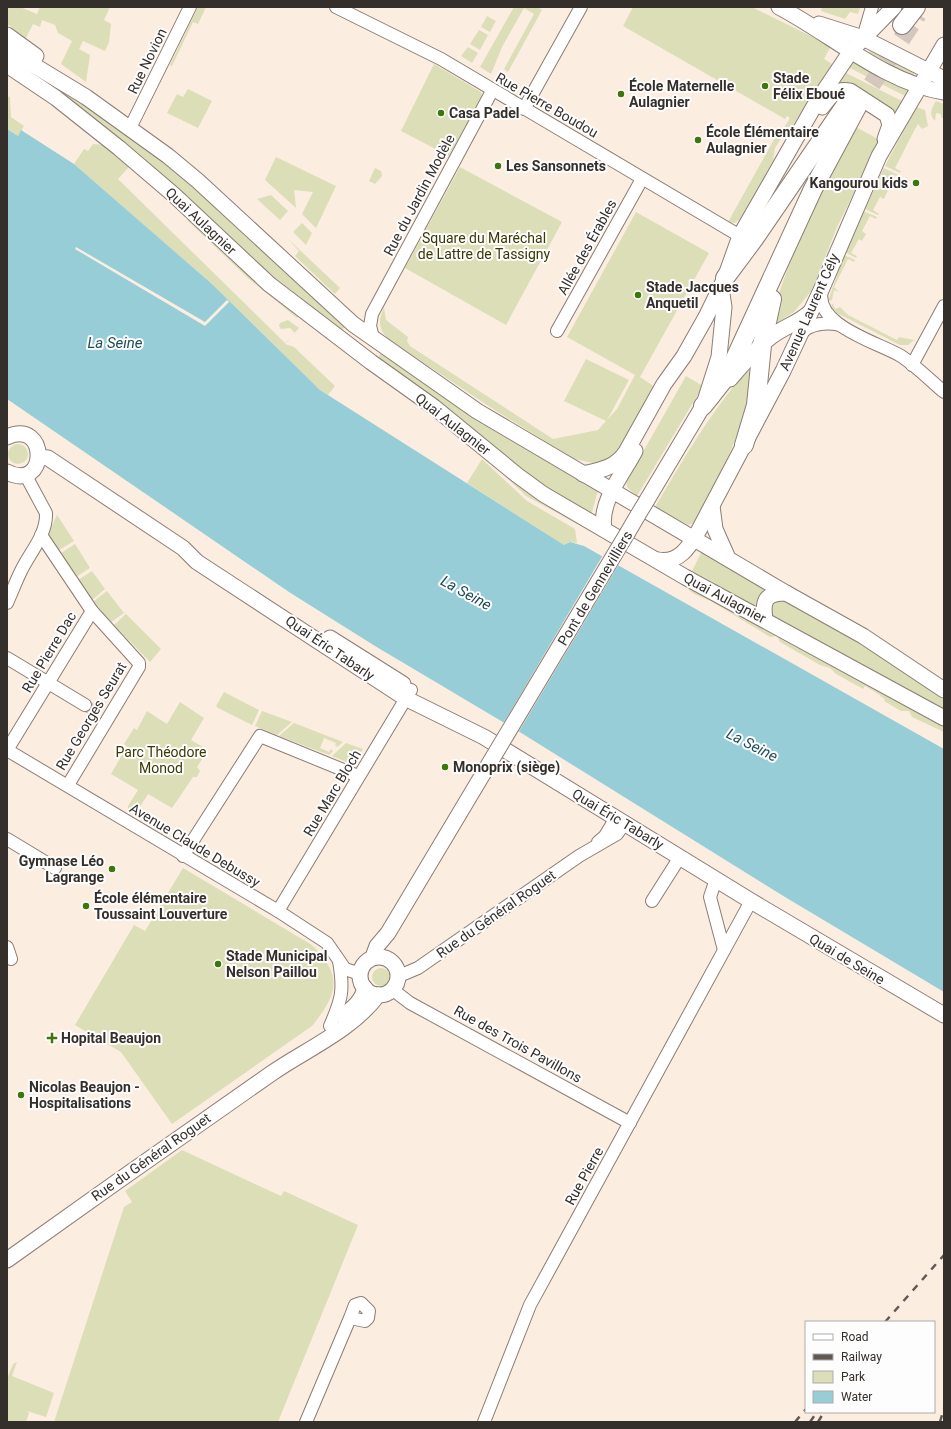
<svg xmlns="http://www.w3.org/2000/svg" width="951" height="1429" font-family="Roboto,sans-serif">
  <rect width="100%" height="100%" fill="#fcede1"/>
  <g fill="#dcdeb7">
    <polygon points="7,7 20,7 37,14 40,7 110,7 104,20 111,24 109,42 105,51 83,41 79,49 90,55 86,82 61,64 72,41 58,33 55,25 42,20 40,27 33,24 26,38 7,24"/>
    <polygon points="198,7 206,7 198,24 193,22 172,66 170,65"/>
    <polygon points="514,7 538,7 542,10 508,72 504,69 534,14 524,8 502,47 491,74 480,67"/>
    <polygon points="633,7 752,7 831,46 824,59 832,64 791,128 785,133 785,126 790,118 787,116 785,119 623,26"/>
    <polygon points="822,7 859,7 860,8 858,14 850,12 845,19 821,11"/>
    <polygon points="487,16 496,21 490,32 481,27"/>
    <polygon points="479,30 488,35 480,50 470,44"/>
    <polygon points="468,47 478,53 472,63 461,56"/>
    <polygon points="872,50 914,72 914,74 911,76 870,55 869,52"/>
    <polygon points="7,58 63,88 167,160 346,325 342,330 269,273 141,155 67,98"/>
    <polygon points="853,61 910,89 909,98 846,66"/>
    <polygon points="434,64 481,92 482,95 449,156 401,131"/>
    <polygon points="842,71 906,103 896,121 832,89"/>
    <polygon points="188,89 212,101 198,128 167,113 177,94 183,97"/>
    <polygon points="7,96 10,97 11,117 24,126 18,136 7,129"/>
    <path d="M 936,101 L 944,104 L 944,119 L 941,117 L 941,114 L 936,113 L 935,121 C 928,114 932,108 936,101 Z"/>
    <polygon points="916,107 925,110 928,126 922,129 918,124 915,129 895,168 901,171 900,173 885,166"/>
    <polygon points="852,125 880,140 837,227 812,290 794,312 774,325 775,305 792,256"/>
    <polygon points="781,127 783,128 784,134 775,148 773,160 740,219 735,223 728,222"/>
    <polygon points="93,144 103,145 129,167 118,179 285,343 295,333 290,328 281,329 279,326 280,323 288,320 299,328 285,344 294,347 335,386 328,395 320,390 212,284 74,164 84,149 88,151"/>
    <polygon points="276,157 336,186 316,228 302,214 313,192 294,190 296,208 265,180"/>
    <polygon points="460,167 562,222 506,325 405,268"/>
    <polygon points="375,168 381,171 382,176 375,184 369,181"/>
    <polygon points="884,168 898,175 898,177 892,174 884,187 888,190 884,199 880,197 873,210 879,214 878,215 865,209"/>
    <polygon points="271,195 288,211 280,220 257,199"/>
    <polygon points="863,211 877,217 876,219 870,216 862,231 866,234 862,241 859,239 851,253 857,256 856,258 845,252"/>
    <path d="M 636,212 L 709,253 L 640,377 L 655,387 L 619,451 L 610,459 L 593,463 L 574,459 L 490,407 L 391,341 C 379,332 377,321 384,308 L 386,320 L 408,337 L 407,341 L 410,346 L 553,439 L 598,430 L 606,421 L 564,401 L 586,359 L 629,380 L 607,420 L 617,409 L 635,375 L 567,337 Z"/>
    <polygon points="188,218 251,277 298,317 297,318 249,279 188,221"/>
    <polygon points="302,223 312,233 306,245 293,232"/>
    <polygon points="288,239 340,288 335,294 295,256 299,251"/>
    <polygon points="844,255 855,260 854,262 848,259 834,287 839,292 834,290 832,300 828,301"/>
    <polygon points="833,304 835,309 840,307 848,315 897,340 899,337 914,340 908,345 900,345 837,313 831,305"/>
    <polygon points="382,352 598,490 591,516 557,497 376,360"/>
    <path d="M 748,371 L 751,372 C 749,427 718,476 694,523 L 688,525 L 655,507 C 683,460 709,414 745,373 Z"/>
    <polygon points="686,376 703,386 637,496 627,487 626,482"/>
    <polygon points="464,437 584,525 583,527 526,496"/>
    <circle cx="18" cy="454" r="10"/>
    <polygon points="482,459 527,501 575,529 577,543 570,542 564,545 467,483"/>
    <polygon points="57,515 74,541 59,550 48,534"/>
    <polygon points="75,544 90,568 76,577 61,553"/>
    <polygon points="702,551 768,588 759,609 718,588 715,583 692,571"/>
    <polygon points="92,571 105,589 92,600 78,580"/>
    <polygon points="687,584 944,724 944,732 912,717 909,711 901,711 884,701 885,699 880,696 880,695 865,686 863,689 836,674 830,668 820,665 780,642 777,636 770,637 711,601 694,594 689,590"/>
    <polygon points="107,591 124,613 110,623 94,601"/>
    <polygon points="778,597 874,650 944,696 944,713 773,619 768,607"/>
    <polygon points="126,614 161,649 150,662 114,625"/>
    <polygon points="224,692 259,710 252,725 218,708 216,706"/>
    <polygon points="180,702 204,718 191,740 208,750 197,767 200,771 197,777 193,777 172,808 148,794 136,813 128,809 128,806 138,790 111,774 127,746 124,744 134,728 137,730 147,711 167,724"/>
    <polygon points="262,711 292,722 277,735 255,726"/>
    <polygon points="294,723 343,742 337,747 335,745 336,743 324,738 320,748 329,752 331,749 333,751 329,755 279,736"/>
    <polygon points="346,743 363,749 354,765 332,756"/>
    <path d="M 183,868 L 312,945 C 344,976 337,995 312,1026 L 172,1124 L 121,1052 L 75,1025 L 134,925 L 145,931 Z"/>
    <circle cx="381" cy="977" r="9"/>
    <polygon points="182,1150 281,1196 284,1191 358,1225 278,1422 54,1422 124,1207 132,1202 125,1191"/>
    <polygon points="17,1362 12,1376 54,1393 46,1417 27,1411 29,1413 26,1422 7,1422 7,1379 13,1364"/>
  </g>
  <polygon fill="#97cdd7" points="7,129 18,136 21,130 74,164 212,284 320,390 564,545 570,542 584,546 944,749 944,992 785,897 518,731 375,646 289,592 7,399"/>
  <g fill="#fcede1">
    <polygon points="76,247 205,322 227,300 229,302 205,326 75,249"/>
    <polygon points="603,555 619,564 518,733 503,724"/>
  </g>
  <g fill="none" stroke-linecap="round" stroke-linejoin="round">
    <polyline stroke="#d4c7bd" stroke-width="12" stroke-dasharray="12 6" stroke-linecap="butt" points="85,705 97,713"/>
    <polyline stroke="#d4c7bd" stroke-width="18" stroke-dasharray="18 9" stroke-linecap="butt" points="857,107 918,14"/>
    <defs>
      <g id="minor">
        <polyline points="336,7 441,59 740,236"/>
        <polyline points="863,38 872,7"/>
        <polyline points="524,109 581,7"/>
        <polyline points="130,128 190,7"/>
        <path d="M 822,290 C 813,325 877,342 901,356 C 916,366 930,380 944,392"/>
        <polyline points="557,331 642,179"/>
        <path d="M 800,334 C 810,323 827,322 840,325"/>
        <polyline points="373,337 370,326 372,314 492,91"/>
        <polyline points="912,365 944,306"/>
        <polyline points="41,535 92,611 139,663 139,667 68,785"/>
        <path d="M 7,603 C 12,592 16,581 21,571 C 30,552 47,535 46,513 L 25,474"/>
        <polyline points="7,658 85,705"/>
        <polyline points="7,750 278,911 327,943 345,969 360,974"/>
        <polyline points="7,750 92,611"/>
        <polyline points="7,839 55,868"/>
        <polyline points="598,842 605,836 616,818"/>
        <polyline points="183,856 260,736 358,776"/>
        <polyline points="716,879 710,897 724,950"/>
        <polyline points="652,901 680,857"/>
        <polyline points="278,911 411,690"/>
        <polyline points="7,947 11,959"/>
        <polyline points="399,976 418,968 579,856 617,834 625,823"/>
        <polyline points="393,990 410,1003 630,1123"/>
        <path d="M 330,1026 C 342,999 344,990 339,961"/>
        <polyline points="306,1422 350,1318 355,1305 361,1303 369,1311 368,1318 365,1321 350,1318"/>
        <polyline points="484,1422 530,1305 751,901"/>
      </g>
      <g id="major">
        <path d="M 779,7 C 831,34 885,83 944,92"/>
        <polyline points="819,24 863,38 944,79"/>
        <polyline points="7,35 36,56"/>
        <polyline points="7,49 86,97 168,156 198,181 353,324 477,411 786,593 863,636 944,690"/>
        <polyline points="7,65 56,98 119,148 174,195 269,284 371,362 434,407 517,475 543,494 685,577 944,718"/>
        <path d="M 822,107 C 830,96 836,88 850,91 L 887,115 L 890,125 L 885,139"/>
        <path d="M 730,379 C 743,364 756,348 772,336 C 784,327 798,323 809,313"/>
        <polyline points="705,401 719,357 724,307 721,288"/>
        <path d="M 7,437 C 49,418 48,493 7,472"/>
        <polyline points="39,457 48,458 183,548 197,562 405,698 484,737 751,901 944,1015"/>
        <path d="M 583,474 C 601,470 615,468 626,452 L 664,384 L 684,356 L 706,317 L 725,278 L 740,236 L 816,103 L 851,51 L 894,7"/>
        <polyline points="647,500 703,406 712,397"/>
        <polyline points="712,506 715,529 727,556"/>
        <path d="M 604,529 C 599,502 623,474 635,451"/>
        <polyline points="628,532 638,515"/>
        <path d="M 658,560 C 680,564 690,545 699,530 L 783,371 L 822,288 L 879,156 L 944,45"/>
        <path d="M 765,619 C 762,600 766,593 786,593"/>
        <polyline points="330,638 403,684"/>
        <circle cx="379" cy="976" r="19"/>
        <polyline points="373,957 377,946 388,933 486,769"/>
        <path d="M 343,1016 C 353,1008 362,1001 365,988"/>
        <path d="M 7,1260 C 95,1197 183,1135 272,1073 C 307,1049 352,1030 378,995"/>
      </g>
      <g id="highway">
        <polyline points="902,25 916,7"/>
        <polyline points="725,278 754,239 847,103"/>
        <polyline points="703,406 726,377 732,365 813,189 857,107"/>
        <polyline points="744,445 756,405 762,345 772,299"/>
      </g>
    </defs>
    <use href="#minor" stroke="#8a7d73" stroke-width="14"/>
    <use href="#major" stroke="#8a7d73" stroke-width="17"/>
    <use href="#highway" stroke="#8a7d73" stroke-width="20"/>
    <use href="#minor" stroke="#fff" stroke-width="12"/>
    <use href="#major" stroke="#fff" stroke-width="15"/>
    <use href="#highway" stroke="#fff" stroke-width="18"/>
    <g stroke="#605853" stroke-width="2.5" stroke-dasharray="7 7" stroke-linecap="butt">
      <polyline points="885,1322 944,1255"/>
      <polyline points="795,1422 806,1409"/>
      <polyline points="810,1422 817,1412"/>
      <polyline points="818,1422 824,1412"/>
      <polyline points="940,1422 944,1408"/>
    </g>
    <defs>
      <g id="major-bridge">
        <polyline points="638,515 647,500"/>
        <polyline points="486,769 628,532"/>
      </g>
    </defs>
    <use href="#major-bridge" stroke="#8a7d73" stroke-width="17" stroke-linecap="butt"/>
    <use href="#major-bridge" stroke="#fff" stroke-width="15"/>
  </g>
  <g fill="#3d770b" stroke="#fdfdfd" stroke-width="1.5">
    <circle cx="765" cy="86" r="4"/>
    <circle cx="621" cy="94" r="4"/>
    <circle cx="441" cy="113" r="4"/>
    <circle cx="698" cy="140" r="4"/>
    <circle cx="498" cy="166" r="4"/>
    <circle cx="916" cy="183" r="4"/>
    <circle cx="638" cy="295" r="4"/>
    <circle cx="445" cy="767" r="4"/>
    <circle cx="112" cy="869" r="4"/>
    <circle cx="86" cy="906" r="4"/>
    <circle cx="218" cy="964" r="4"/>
    <path d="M50 1032h4v4h4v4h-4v4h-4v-4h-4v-4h4z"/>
    <circle cx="21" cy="1095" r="4"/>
  </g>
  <g text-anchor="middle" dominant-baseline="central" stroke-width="4" stroke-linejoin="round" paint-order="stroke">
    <g font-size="14" fill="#352f2b" stroke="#fdfdfd">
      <text transform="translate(147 61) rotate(-64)">Rue Novion</text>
      <text transform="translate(547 105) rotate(30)">Rue Pierre Boudou</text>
      <text transform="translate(419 195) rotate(-62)">Rue du Jardin Modèle</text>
      <text transform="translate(201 221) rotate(43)">Quai Aulagnier</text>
      <text transform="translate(587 247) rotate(-61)">Allée des Érables</text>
      <text transform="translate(809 312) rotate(-66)">Avenue Laurent Cély</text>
      <text transform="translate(453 424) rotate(38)">Quai Aulagnier</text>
      <text transform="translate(595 588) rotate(-59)">Pont de Gennevilliers</text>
      <text transform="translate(725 598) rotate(28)">Quai Aulagnier</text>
      <text transform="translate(330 648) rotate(34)">Quai Éric Tabarly</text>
      <text transform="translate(49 652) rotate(-59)">Rue Pierre Dac</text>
      <text transform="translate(91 716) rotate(-59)">Rue Georges Seurat</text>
      <text transform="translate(332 793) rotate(-59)">Rue Marc Bloch</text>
      <text transform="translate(618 819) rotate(31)">Quai Éric Tabarly</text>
      <text transform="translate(195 845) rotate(31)">Avenue Claude Debussy</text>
      <text transform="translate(496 914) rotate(-35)">Rue du Général Roguet</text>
      <text transform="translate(847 959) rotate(31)">Quai de Seine</text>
      <text transform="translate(518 1044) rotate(29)">Rue des Trois Pavillons</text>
      <text transform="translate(151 1157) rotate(-35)">Rue du Général Roguet</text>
      <text transform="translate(584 1176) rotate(-61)">Rue Pierre</text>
    </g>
    <g font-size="14" font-weight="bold" fill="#352f2b" stroke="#fdfdfd" text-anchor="start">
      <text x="773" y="78">Stade<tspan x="773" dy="16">Félix Eboué</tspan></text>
      <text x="629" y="86">École Maternelle<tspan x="629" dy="16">Aulagnier</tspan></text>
      <text x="449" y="113">Casa Padel</text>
      <text x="706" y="132">École Élémentaire<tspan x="706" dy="16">Aulagnier</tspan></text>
      <text x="506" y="166">Les Sansonnets</text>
      <text x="908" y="183" text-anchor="end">Kangourou kids</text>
      <text x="646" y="287">Stade Jacques<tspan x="646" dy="16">Anquetil</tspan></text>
      <text x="453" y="767">Monoprix (siège)</text>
      <text x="104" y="861" text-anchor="end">Gymnase Léo<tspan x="104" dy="16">Lagrange</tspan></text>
      <text x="94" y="898">École élémentaire<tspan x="94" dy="16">Toussaint Louverture</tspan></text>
      <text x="226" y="956">Stade Municipal<tspan x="226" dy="16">Nelson Paillou</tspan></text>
      <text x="61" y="1038">Hopital Beaujon</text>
      <text x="29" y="1087">Nicolas Beaujon -<tspan x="29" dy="16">Hospitalisations</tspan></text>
    </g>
    <g font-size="14" fill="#383903" stroke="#fdfdfd">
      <text x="484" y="238">Square du Maréchal<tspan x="484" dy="16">de Lattre de Tassigny</tspan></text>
      <text x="161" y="752">Parc Théodore<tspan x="161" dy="16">Monod</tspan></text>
    </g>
    <g font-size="15" font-style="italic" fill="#1e4e55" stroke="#fdfdfd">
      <text x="115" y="343">La Seine</text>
      <text transform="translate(466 593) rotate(29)">La Seine</text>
      <text transform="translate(752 745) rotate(27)">La Seine</text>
    </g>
  </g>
  <rect width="951" height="1429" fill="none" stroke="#352f2b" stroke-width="16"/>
  <rect x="805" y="1321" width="130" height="92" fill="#fdfdfd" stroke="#adaba9"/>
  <rect x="813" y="1334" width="20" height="6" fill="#ffffff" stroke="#adaba9"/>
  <text x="841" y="1341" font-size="12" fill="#352f2b">Road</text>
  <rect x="813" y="1354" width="20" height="6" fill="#605853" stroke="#adaba9"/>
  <text x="841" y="1361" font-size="12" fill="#352f2b">Railway</text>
  <rect x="813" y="1371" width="20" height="12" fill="#dcdeb7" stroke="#adaba9"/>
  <text x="841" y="1381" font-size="12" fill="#352f2b">Park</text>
  <rect x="813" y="1391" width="20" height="12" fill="#97cdd7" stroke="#adaba9"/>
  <text x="841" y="1401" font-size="12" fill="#352f2b">Water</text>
</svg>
